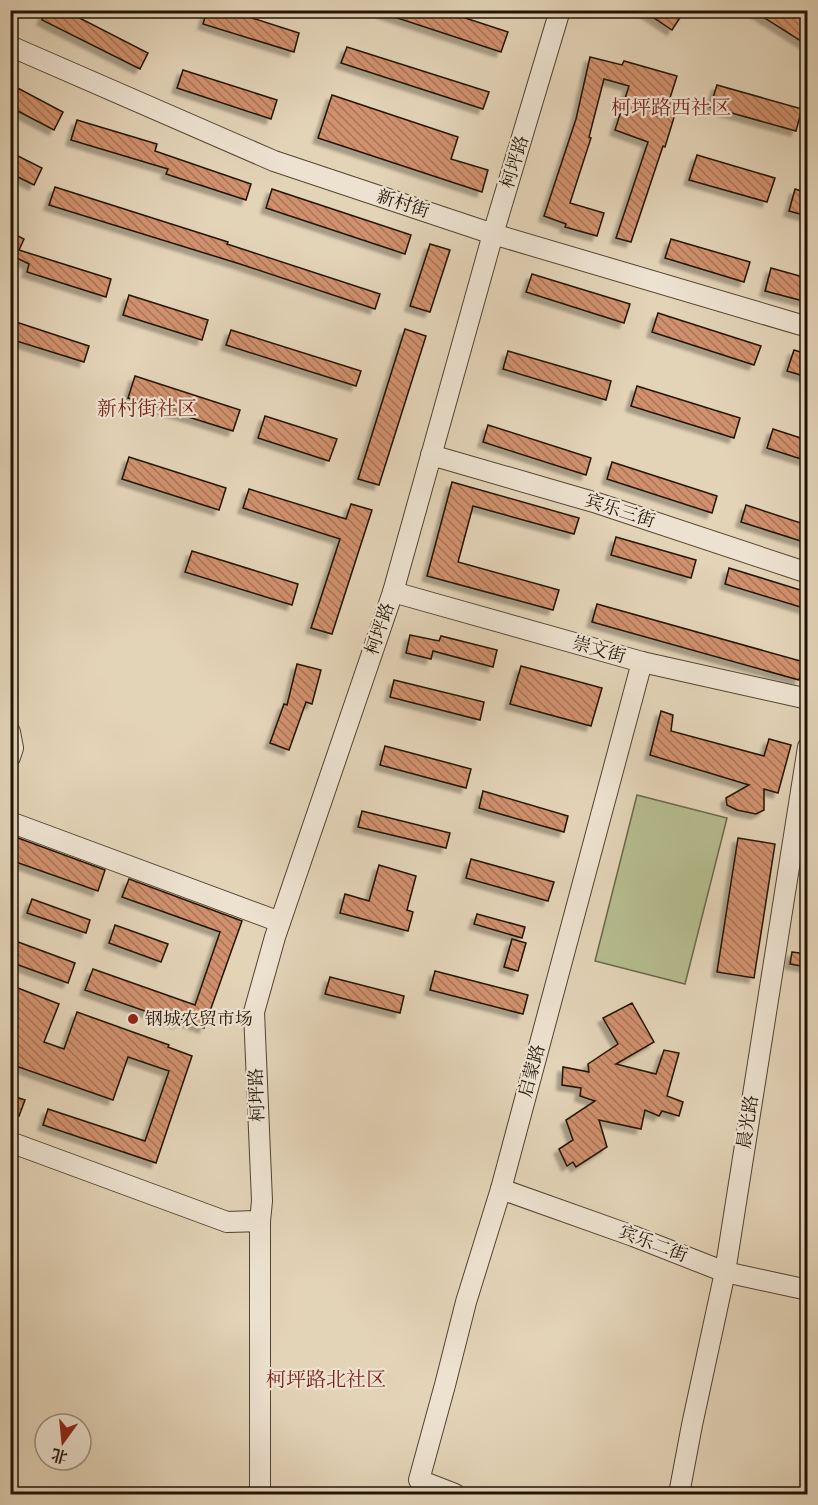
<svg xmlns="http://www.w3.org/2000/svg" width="818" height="1505" font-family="'Libre Bodoni','Noto Serif SC',serif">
  <defs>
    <pattern id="building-back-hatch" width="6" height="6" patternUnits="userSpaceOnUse" patternTransform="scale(1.5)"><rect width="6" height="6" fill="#d1916e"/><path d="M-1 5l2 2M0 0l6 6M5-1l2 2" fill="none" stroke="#a97558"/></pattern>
    <filter id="shadow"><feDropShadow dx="-5" dy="5" stdDeviation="1.5" flood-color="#0004"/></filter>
  </defs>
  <rect width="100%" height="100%" fill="#e3d3b7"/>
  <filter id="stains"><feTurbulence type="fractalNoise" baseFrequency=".00333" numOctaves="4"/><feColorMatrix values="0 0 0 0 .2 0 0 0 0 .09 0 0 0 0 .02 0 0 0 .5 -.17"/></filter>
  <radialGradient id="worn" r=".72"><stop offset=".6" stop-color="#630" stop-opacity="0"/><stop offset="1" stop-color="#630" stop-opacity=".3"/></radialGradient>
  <polygon fill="#b5bc8e" stroke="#6c6849" stroke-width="1.5" points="637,795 727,818 685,984 595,961"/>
  <g fill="url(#building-back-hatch)" stroke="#221404" stroke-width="1.5" filter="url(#shadow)">
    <polygon points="46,10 64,10 148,53 140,69 42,20"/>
    <polygon points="207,10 227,10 299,33 294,52 203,24"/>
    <polygon points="382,10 441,10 508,32 501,52 382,13"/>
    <polygon points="642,10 685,10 672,30"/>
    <polygon points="752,10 795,10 807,18 807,45"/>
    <polygon points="347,47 489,92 483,109 341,63"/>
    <polygon points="590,57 622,65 624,61 677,76 670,98 679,101 665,147 663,146 631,242 616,238 648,142 615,130 629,86 604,79 589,137 591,138 570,203 604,213 597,236 565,227 566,224 544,216 576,119"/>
    <polygon points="183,70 277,100 271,119 177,88"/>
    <polygon points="10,84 63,112 54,130 10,107"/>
    <polygon points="717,85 802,109 796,131 710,107"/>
    <polygon points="332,95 458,137 451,159 488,170 482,192 318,138"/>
    <polygon points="77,120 157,144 155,151 251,184 246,200 166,174 168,169 71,140"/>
    <polygon points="10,152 42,168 34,185 10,173"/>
    <polygon points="697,155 775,178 767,202 689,180"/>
    <polygon points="55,187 228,242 227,244 380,294 375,309 240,264 49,205"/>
    <polygon points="272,189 411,235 405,254 266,208"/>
    <polygon points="795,189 807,193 807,216 789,211"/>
    <polygon points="10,232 24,239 19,250 111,279 106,297 27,272 29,264 15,257 10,267"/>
    <polygon points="671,239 750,262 744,282 665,258"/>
    <polygon points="430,244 450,250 430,312 410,306"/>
    <polygon points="771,268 807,278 807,302 765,291"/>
    <polygon points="532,274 630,304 624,323 526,292"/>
    <polygon points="129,295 208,320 202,340 123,315"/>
    <polygon points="658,313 761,346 754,365 652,332"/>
    <polygon points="10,320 89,346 84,362 10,339"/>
    <polygon points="405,329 426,336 379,485 358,479"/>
    <polygon points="231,330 361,371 356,386 226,345"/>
    <polygon points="794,350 807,354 807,377 787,371"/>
    <polygon points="508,351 611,381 606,400 503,369"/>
    <polygon points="135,376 240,410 233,431 128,398"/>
    <polygon points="637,386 740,418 734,438 631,406"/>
    <polygon points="265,416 337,439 329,461 258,438"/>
    <polygon points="488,425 591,458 586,475 483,442"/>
    <polygon points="773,429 807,440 807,461 767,448"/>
    <polygon points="129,457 226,488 219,510 122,479"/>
    <polygon points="612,462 717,496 712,513 607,479"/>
    <polygon points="452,482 579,518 574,534 473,506 458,562 559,590 553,610 427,576"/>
    <polygon points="249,489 346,519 351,504 372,510 332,634 311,628 340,539 243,508"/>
    <polygon points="746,505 807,525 807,543 741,522"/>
    <polygon points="616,537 696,560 691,578 611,555"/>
    <polygon points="192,551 298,584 292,605 185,572"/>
    <polygon points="729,568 807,592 807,609 725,584"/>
    <polygon points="597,604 804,662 799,680 592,622"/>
    <polygon points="410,635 439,641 441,636 497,650 493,667 433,651 431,659 406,653"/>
    <polygon points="297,664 321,670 312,704 306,702 289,750 270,743 284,704 287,705"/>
    <polygon points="521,666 602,688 591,726 510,704"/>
    <polygon points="394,680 484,702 480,720 390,697"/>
    <polygon points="661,711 673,715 671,731 764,756 769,739 791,745 778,793 764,789 764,810 756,814 737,810 727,805 726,798 749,785 650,755"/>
    <polygon points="385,746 471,769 466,788 380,765"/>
    <polygon points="483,791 568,816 564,832 479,808"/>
    <polygon points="362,811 450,833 446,848 358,827"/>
    <polygon points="10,835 105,870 98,891 10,860"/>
    <polygon points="738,838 775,844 754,978 717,972"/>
    <polygon points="471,859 554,882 548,901 466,878"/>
    <polygon points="379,865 416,876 407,910 413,912 408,931 340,913 345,894 369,901"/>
    <polygon points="129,879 242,921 204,1028 180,1019 179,1023 85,990 93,969 195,1005 220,932 122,897"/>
    <polygon points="32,899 90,920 86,933 27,913"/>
    <polygon points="477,914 525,927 522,938 474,924"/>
    <polygon points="115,925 168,944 161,962 109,943"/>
    <polygon points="10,939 75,963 68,983 10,962"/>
    <polygon points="512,939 526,943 518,971 504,967"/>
    <polygon points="792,952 807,954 807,967 790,964"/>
    <polygon points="435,971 528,995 523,1014 430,990"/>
    <polygon points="330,977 404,996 400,1013 325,994"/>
    <polygon points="10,985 59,1004 44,1042 64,1049 77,1012 169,1045 168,1047 192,1056 156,1163 43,1125 48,1109 145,1141 169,1071 128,1057 113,1100 10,1064"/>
    <polygon points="632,1003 654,1042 616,1064 656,1074 664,1050 679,1053 667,1096 683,1102 679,1116 662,1111 659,1116 645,1110 641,1129 599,1120 607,1147 576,1167 573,1162 567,1166 559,1149 573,1140 566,1120 595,1101 580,1096 581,1088 562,1085 563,1067 589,1072 588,1064 618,1044 603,1018"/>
    <polygon points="10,1095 25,1100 19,1116 10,1113"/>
  </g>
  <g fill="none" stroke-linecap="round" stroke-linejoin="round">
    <defs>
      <g id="minor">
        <polyline points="10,46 274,161 493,234 808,327"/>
        <polyline points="431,455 597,503 808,573"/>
        <polyline points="393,592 642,662 808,699"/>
        <polyline points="10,732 13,748 10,757"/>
        <polyline points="10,822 280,922"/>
        <polyline points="10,1142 227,1222 260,1221 262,1201 254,1012 275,937 393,592 493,234 560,10"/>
        <polyline points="501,1189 633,1236 725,1272 808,1290"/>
        <polyline points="260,1494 260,1221"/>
        <polyline points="455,1494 419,1480 445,1385 466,1302 501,1189 642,662"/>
        <polyline points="679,1494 692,1425 725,1272 808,747"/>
      </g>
    </defs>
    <use href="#minor" stroke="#524431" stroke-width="22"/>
    <use href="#minor" stroke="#ede2d0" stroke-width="20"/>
  </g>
  <circle fill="#8f2418" stroke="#ede2d0" stroke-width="2" cx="133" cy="1019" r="6"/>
  <g text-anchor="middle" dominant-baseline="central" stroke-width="4.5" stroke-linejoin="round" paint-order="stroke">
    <g font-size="18" fill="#221404" stroke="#ede2d0">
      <text transform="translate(515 162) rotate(-73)">柯坪路</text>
      <text transform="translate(403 204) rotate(18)">新村街</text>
      <text transform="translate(620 511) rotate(18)">宾乐三街</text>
      <text transform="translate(380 629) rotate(-71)">柯坪路</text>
      <text transform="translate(599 650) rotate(16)">崇文街</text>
      <text transform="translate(532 1071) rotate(-75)">启蒙路</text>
      <text transform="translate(257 1095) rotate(-92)">柯坪路</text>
      <text transform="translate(748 1122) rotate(-81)">晨光路</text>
      <text transform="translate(653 1244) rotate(21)">宾乐二街</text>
    </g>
    <g font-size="18" fill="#221404" stroke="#ede2d0" text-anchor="start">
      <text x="145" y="1019">钢城农贸市场</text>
    </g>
    <g font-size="20" fill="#7a1f14" stroke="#ede2d0">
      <text x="671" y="108">柯坪路西社区</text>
      <text x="147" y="409">新村街社区</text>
      <text x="326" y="1380">柯坪路北社区</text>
    </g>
  </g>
  <rect width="818" height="1505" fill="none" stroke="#e3d3b7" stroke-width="36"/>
  <rect x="12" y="12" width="794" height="1481" fill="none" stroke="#221404" stroke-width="3"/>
  <rect x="18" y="18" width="782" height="1469" fill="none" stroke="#221404" stroke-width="1.5"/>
  <g transform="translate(63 1442) rotate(195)"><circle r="28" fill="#ede2d0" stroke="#9c907e" stroke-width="1.5"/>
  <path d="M0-4.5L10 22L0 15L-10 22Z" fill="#8f2418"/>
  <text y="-9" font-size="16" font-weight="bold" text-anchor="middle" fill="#221404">北</text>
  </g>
  <rect width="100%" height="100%" filter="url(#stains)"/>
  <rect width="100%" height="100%" fill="url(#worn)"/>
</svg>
